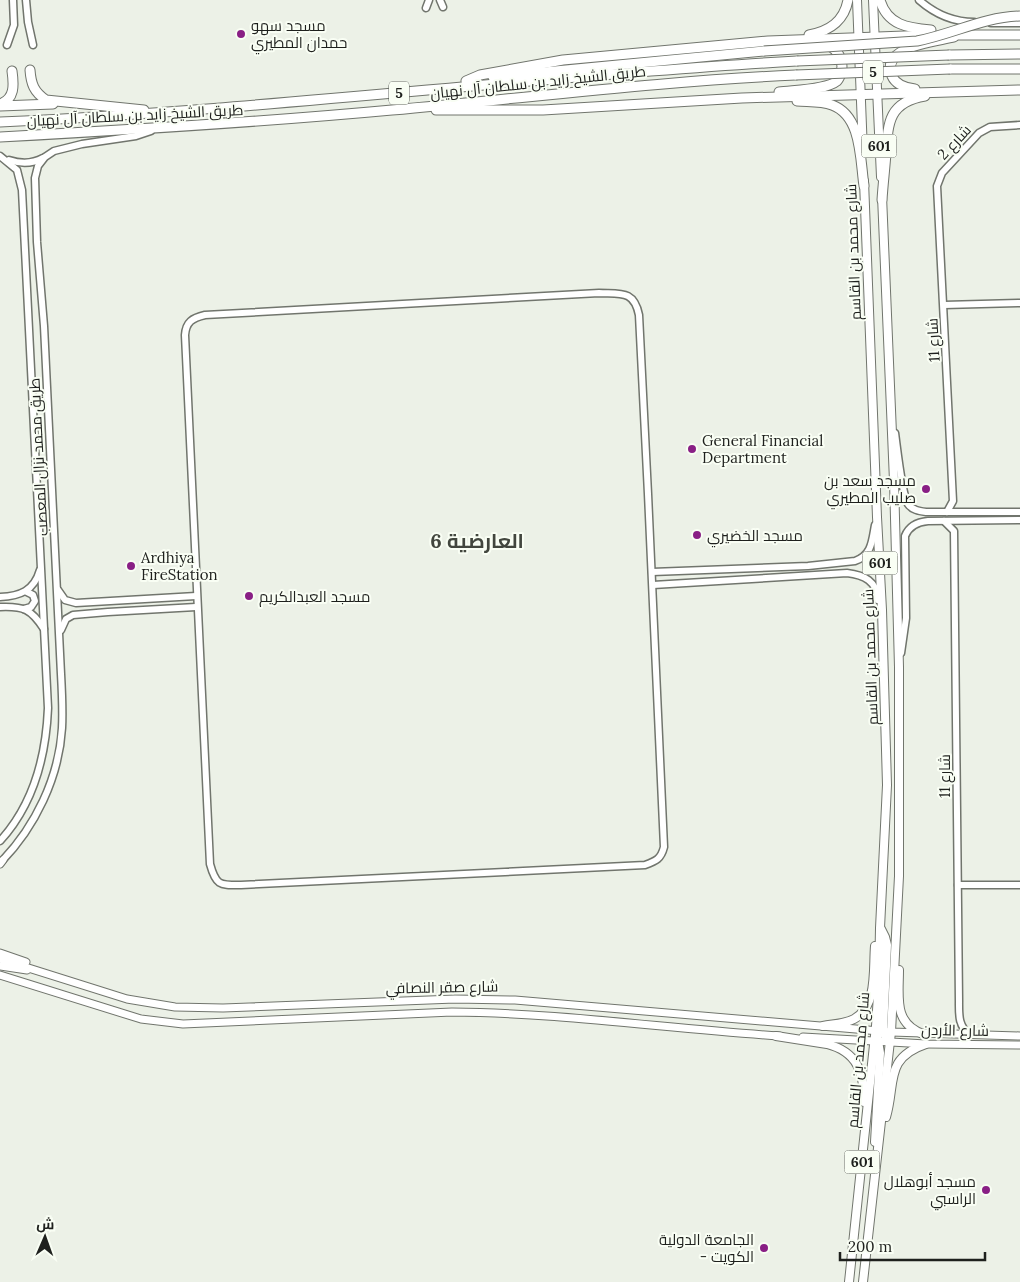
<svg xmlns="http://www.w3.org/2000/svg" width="1020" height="1282" font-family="Lora,Cairo,serif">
  <rect width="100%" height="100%" fill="#ecf1e7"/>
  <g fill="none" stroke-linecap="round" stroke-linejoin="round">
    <defs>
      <g id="tertiary">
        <polyline points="26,0 28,22 33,45"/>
        <polyline points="440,0 443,7"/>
        <path d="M 919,0 C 935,14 952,22 974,22"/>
        <polyline points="426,8 429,0"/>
        <polyline points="991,23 1020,23"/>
        <polyline points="7,45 14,25 13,0"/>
        <path d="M 0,156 L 17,170 L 22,190 L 48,708 C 46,756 33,805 0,841"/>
        <path d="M 9,160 C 21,164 32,164 43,158"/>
        <path d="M 599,293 C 621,294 634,290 639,315 L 648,494 L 664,847 C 661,859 656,861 645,865 L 241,885 C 220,885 216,886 210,864 L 185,335 C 186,322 192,318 205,315 Z"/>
        <polyline points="944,305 1020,303"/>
        <path d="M 895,433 C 897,447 902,495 908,504 C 912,510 919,511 926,512 L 1020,512"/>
        <polyline points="947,512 953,501 937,186 942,173 979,133 990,127 1020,125"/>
        <path d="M 944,521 L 954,531 L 959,1001 C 959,1015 958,1026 970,1035"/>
        <path d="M 652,572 L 808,566 L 855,561 C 872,555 872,541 875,525"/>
        <path d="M 653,585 L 847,573 C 864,575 877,581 878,600"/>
        <polyline points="58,590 65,600 76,603 196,596"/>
        <path d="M 0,597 C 20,596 34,591 40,570"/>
        <path d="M 0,607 C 24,606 31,609 44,629"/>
        <polyline points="24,609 31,607 35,601 33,595 27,592"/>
        <polyline points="61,630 66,619 73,615 108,612 196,607"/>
        <path d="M 901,653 L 906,618 L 905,536 C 909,526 917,522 928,521 L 1020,520"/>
        <path d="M 1,862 C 35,827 59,778 62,728 C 63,710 62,692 61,674 L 44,326 L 37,242 L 35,178 L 38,166 L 45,157 L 54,151 L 82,144 L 136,136 L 151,131"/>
        <polyline points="958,885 1020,885"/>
      </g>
      <g id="secondary">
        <polyline points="0,864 3,860"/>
        <polyline points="0,953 26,962"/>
        <polyline points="0,959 127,999 175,1007 223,1008 455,999 515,1000 891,1032 1020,1036"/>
        <polyline points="0,966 27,970"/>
        <path d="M 0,975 L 141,1019 L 183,1024 L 452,1012 C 562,1013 670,1029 780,1036"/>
        <polyline points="803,1037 926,1044 1020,1045"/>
      </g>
      <g id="primary">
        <polyline points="857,0 863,152"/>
        <polyline points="873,0 881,177"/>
        <polyline points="881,929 885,937 887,945 883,1029 885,1036 890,1043"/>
        <path d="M 899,970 C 899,997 893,1023 923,1034"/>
        <path d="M 823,1026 C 833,1024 845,1024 854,1019 C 878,1006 873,969 875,946"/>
        <path d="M 776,1036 L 827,1044 C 858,1052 864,1073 864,1102"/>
        <path d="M 886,1117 C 896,1083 884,1058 926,1044"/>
        <polyline points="875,1142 880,1053 877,1035"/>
        <polyline points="849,1282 876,1026 879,979 880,928 887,785 882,610 877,517 864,181"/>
        <polyline points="863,1282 891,1032 899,876 899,667 894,481 882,196"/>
      </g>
      <g id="motorway">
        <path d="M 880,0 C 887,25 908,28 931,30"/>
        <path d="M 809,35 C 829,31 844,22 848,0"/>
        <polyline points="945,35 1020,35"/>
        <polyline points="949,55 1020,54"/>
        <polyline points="950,69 1020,69"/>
        <path d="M 30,70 C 31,84 34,92 46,100 L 144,110"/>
        <polyline points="493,77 764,51"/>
        <polyline points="466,81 480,75 563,60 768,41 932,35"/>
        <path d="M 915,89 C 906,88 896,85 892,76 C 880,46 935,42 954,37"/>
        <path d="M 779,92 C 793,90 826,90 837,81 C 841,77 841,72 842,67 C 842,57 837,50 828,45"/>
        <path d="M 797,101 C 808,102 821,101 832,105 C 862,116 860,159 864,186"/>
        <path d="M 0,104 C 15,99 14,85 12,71"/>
        <polyline points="0,106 53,104"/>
        <polyline points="436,110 543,110 742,98 1020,90"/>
        <path d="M 0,122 C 266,110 531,76 797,61"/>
        <path d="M 0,137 C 131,130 262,122 392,110 C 527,98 661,81 796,75"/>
        <path d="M 882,200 C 883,184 885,168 886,153 C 888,122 889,102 925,96"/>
      </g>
    </defs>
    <use href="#tertiary" stroke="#71756d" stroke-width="9"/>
    <use href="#secondary" stroke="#71756d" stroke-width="9"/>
    <use href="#primary" stroke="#71756d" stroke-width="10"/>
    <use href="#motorway" stroke="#71756d" stroke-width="11"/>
    <use href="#tertiary" stroke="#fff" stroke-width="6"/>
    <use href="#secondary" stroke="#fff" stroke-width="7"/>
    <use href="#primary" stroke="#fff" stroke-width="8"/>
    <use href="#motorway" stroke="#fff" stroke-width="9"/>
    <defs>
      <g id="motorway-bridge">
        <path d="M 764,51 L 917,41 C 953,34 983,17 1020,16"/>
        <polyline points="797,61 949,55"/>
        <polyline points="796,75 950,69"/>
      </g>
    </defs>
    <use href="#motorway-bridge" stroke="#71756d" stroke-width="11" stroke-linecap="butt"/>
    <use href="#motorway-bridge" stroke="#fff" stroke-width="9"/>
  </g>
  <g fill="#891f85" stroke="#f9fef4" stroke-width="2">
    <circle cx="241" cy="34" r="5"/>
    <circle cx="692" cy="449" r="5"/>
    <circle cx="926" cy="489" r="5"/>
    <circle cx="697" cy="535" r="5"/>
    <circle cx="131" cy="566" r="5"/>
    <circle cx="249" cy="596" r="5"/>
    <circle cx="986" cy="1190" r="5"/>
    <circle cx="764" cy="1248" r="5"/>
  </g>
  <g text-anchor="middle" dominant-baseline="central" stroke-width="4" stroke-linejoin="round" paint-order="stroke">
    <g fill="#f9fef4" stroke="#60635e" stroke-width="1">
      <rect x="863" y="60.5" width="20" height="23" rx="4"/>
      <rect x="389" y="81.5" width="20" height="23" rx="4"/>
      <rect x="861.5" y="134.5" width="35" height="23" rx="4"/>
      <rect x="862.5" y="551.5" width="35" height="23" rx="4"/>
      <rect x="844.5" y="1150.5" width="35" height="23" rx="4"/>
    </g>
    <g font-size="14" font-weight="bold" fill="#1e201d">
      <text x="873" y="72">5</text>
      <text x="399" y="93">5</text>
      <text x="879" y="146">601</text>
      <text x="880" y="563">601</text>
      <text x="862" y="1162">601</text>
    </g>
    <g font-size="15" fill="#1e201d" stroke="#f9fef4" text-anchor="start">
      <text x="251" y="25">مسجد سهو<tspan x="251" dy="17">حمدان المطيري</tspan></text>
      <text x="702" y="440">General Financial<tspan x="702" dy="17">Department</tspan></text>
      <text x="916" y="480" text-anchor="end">مسجد سعد بن<tspan x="916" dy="17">صليب المطيري</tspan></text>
      <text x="707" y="535">مسجد الخضيري</text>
      <text x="141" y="557">Ardhiya<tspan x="141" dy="17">FireStation</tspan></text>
      <text x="259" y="596">مسجد العبدالكريم</text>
      <text x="976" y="1181" text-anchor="end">مسجد أبوهلال<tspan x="976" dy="17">الراسبي</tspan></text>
      <text x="754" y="1239" text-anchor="end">الجامعة الدولية<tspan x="754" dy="17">- الكويت</tspan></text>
    </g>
    <g font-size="15" fill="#1e201d" stroke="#f9fef4">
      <text transform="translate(538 82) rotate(-6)">طريق الشيخ زايد بن سلطان آل نهيان</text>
      <text transform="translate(135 115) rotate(-3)">طريق الشيخ زايد بن سلطان آل نهيان</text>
      <text transform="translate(954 142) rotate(-47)">شارع 2</text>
      <text transform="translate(853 252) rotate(-92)">شارع محمد بن القاسم</text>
      <text transform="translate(933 340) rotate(-93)">شارع 11</text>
      <text transform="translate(38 457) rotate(-93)">طريق محمد نزال المعصب</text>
      <text transform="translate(870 657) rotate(-92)">شارع محمد بن القاسم</text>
      <text transform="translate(944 776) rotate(-90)">شارع 11</text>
      <text transform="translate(442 987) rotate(-1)">شارع صقر النصافي</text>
      <text transform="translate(955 1030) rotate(1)">شارع الأردن</text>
      <text transform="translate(858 1060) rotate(-85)">شارع محمد بن القاسم</text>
    </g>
    <g font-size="20" font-weight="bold" fill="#42463e" stroke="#f9fef4">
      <text x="477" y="540">العارضية 6</text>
    </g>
  </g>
  <g transform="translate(45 1237) rotate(2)" stroke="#f9fef4" stroke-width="4" paint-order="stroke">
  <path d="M0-4L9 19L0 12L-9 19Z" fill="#1e201d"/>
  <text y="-8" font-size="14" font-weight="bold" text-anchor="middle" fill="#1e201d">ش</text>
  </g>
  <path d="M840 1252v8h145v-8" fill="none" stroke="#1e201d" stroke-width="2.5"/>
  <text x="848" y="1252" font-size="15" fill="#1e201d" stroke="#f9fef4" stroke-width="4" paint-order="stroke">200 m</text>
</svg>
